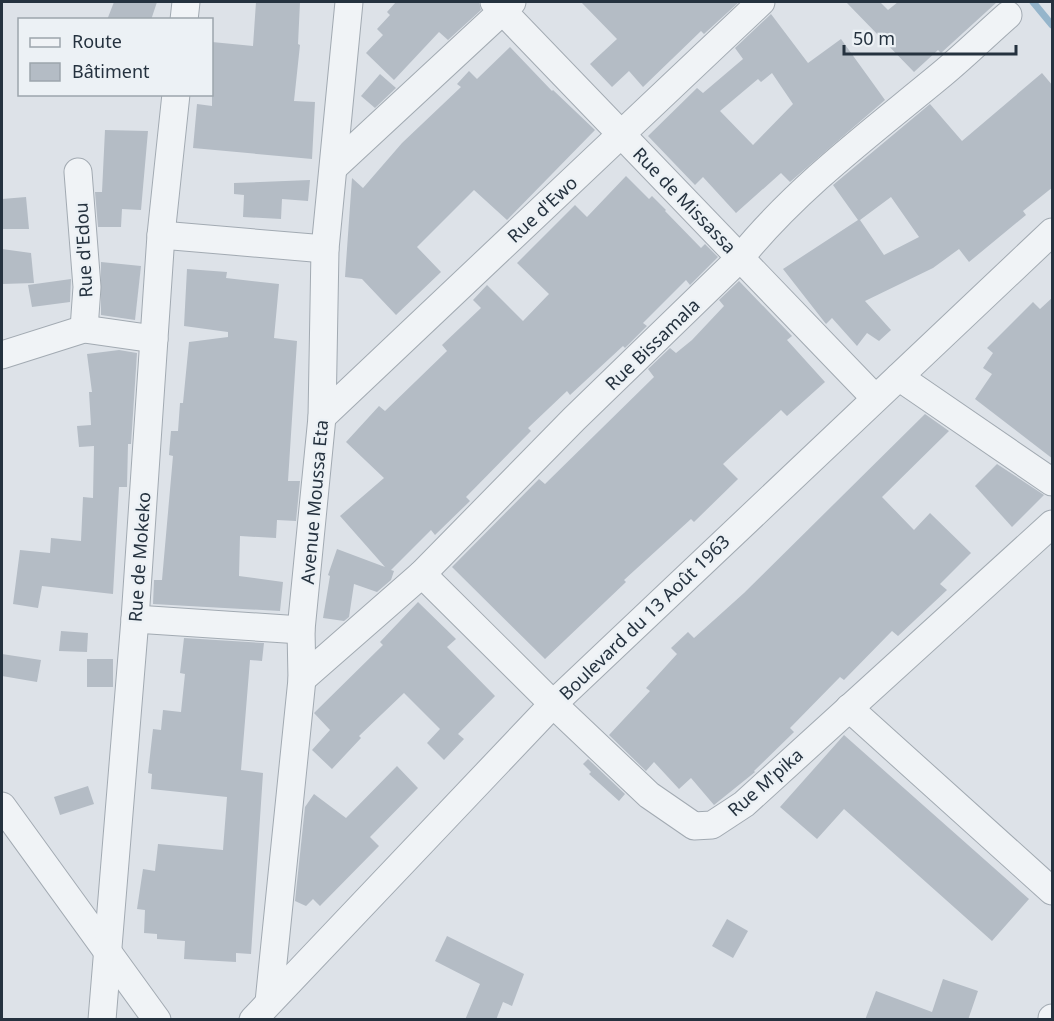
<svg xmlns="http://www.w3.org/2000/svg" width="1054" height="1021" font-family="'Noto Sans',sans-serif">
  <rect width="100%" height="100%" fill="#dde2e8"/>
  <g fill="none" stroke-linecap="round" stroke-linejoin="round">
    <polyline stroke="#95b5cb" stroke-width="7" points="1033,2 1052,25"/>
  </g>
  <g fill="#b4bcc5" fill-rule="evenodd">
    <polygon points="114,2 157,2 151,20 107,20"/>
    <polygon points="256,2 300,2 298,44 300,45 294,101 315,102 312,159 193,148 197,104 212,106 212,42 253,46"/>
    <polygon points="396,2 479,2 481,10 448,40 439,32 394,80 366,53 383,35 377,29 390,15 387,12"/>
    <polygon points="581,2 739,2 704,34 701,31 643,87 629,71 612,87 590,64 617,39"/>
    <polygon points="846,2 880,2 888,10 898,2 997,2 941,53 938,50 914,72"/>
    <path d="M 771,14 L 808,63 L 841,39 L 885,100 L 790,182 L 781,173 L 736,213 L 703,177 L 695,185 L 648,136 L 697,88 L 703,93 L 743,59 L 735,48 ZM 772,73 L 793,104 L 753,145 L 720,111 L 758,79 L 761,82 Z"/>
    <polygon points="510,47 552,91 553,90 595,130 507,220 474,190 417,247 441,272 396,315 362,279 345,277 352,178 363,188 402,143 461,87 457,84 469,71 477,79"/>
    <path d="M 1042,73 L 1053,86 L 1053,187 L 1023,211 L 1026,215 L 969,262 L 959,249 L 933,268 L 865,301 L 891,330 L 879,341 L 867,333 L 857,346 L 832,318 L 826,324 L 783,269 L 858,220 L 833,185 L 930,104 L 962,141 ZM 891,197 L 919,237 L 884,255 L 860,220 Z"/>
    <polygon points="380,74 396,88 375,108 361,96"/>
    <polygon points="105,130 148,131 141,210 122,209 121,227 98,227 95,192 102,192"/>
    <polygon points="626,176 649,199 652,196 666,210 665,211 701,248 705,244 718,257 690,285 686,280 643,323 647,326 625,348 623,346 570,395 567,391 528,428 531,431 466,497 470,501 435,535 431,530 391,570 394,571 391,580 377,592 354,584 349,617 344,621 323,618 330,576 328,575 337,549 385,567 340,516 384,478 346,442 379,406 385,411 447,351 442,345 481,308 473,300 487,285 523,321 549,294 517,263 575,205 587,217"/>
    <polygon points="310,180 308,201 282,199 281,219 243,217 244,195 234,194 234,183"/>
    <polygon points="26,197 29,229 2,229 2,199"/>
    <polygon points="2,249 31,253 34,283 2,284"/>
    <polygon points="101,262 141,266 135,320 101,315"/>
    <polygon points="187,269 227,272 226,278 279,284 274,338 297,341 288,481 300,481 296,521 277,520 276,538 240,536 239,576 283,582 280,611 153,604 154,580 162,580 173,456 169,455 171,431 178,431 180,403 183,403 189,342 228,337 228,332 184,326"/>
    <polygon points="71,279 70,302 32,307 28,285"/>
    <polygon points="739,281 792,336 787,340 825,382 787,416 781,410 723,464 738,479 694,522 691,519 624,580 626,582 545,659 452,567 539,479 545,484 654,377 648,369 670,348 676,353 692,340 724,306 719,300"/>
    <polygon points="1053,297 1053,459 975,399 992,374 983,368 993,353 987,348 1033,302 1040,309"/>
    <polygon points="119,350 137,353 131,444 128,444 127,487 119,487 113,594 42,586 38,608 13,604 20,550 50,553 51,538 81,541 83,497 93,498 94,446 79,447 77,426 91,425 89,392 92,392 87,354"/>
    <polygon points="925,414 949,431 882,497 914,530 930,513 971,553 940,584 947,590 898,636 892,631 844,680 840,677 790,728 794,732 754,771 755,772 714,805 691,778 679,789 654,762 646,771 609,735 650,691 646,688 677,654 671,648 688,632 694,638 744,593"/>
    <polygon points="997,464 1044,495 1012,527 975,486"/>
    <polygon points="418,602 456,639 447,647 495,696 458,734 464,739 444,760 427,743 440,729 404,693 359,736 361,738 332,769 312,750 330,730 314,713 383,645 380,642"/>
    <polygon points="61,631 88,633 87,652 59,651"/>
    <polygon points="184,638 264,643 262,661 250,660 241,770 263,773 251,954 236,953 236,962 184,959 185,941 157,939 157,934 144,933 145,910 137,909 143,869 155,871 158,844 223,850 227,797 151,789 152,774 148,773 153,729 161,730 163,710 181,712 185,674 180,673"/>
    <polygon points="2,654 41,660 37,682 2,676"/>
    <rect x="87" y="659" width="26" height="28"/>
    <polygon points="844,735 1029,899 992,941 844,809 817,839 780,807"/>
    <polygon points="588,759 625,794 619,801 589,774 591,772 583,764"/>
    <polygon points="397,766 418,788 370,837 379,846 320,906 313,899 306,906 295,901 305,807 314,794 346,818"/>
    <polygon points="88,786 94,804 60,815 54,797"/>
    <polygon points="727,919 748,931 733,958 712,946"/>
    <polygon points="447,936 524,974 512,1006 503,1002 496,1020 465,1020 480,984 435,961"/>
    <polygon points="943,979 978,991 968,1020 865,1020 876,991 932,1012"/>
  </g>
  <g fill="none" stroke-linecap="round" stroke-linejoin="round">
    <defs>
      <g id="minor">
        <polyline points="494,2 875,398"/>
        <polyline points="184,20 186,2"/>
        <polyline points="334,167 512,2"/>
        <polyline points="78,172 87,287 84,329"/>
        <polyline points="161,235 325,249"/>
        <polyline points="2,355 84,329 154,339"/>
        <polyline points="899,377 1052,482"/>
        <polyline points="322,417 761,2"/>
        <polyline points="422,574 553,704 649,795 694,826 712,825 744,804 1052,524"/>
        <polyline points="135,619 301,630"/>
        <path d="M 302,679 L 422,574 L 574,419 L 740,258 C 796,189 868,135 936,79 C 961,59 984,36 1008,15"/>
        <polyline points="849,708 1052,891"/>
        <polyline points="2,806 157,1020"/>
        <polyline points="269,1002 302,679 301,630 322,417 325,249 349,2"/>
        <polyline points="102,1020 135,619 161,235 176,94"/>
        <polyline points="253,1020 553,704 1052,232"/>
        <polyline points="1052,1020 1052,1018"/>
      </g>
    </defs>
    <use href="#minor" stroke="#a2aab2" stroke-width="29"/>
    <use href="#minor" stroke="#f0f3f6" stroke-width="27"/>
  </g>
  <g text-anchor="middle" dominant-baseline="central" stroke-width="5" stroke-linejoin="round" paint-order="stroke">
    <g font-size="18" fill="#25323f" stroke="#ecf1f5">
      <text transform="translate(685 200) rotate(46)">Rue de Missassa</text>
      <text transform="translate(542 209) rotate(-43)">Rue d'Ewo</text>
      <text transform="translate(83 250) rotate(-93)">Rue d'Edou</text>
      <text transform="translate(652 344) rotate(-44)">Rue Bissamala</text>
      <text transform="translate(314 502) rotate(-85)">Avenue Moussa Eta</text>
      <text transform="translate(139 557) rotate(-86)">Rue de Mokeko</text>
      <text transform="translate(644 617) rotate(-44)">Boulevard du 13 Août 1963</text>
      <text transform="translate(765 782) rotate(-41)">Rue M'pika</text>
    </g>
  </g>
  <rect width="1054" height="1021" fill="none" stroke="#25323f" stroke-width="6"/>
  <rect x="18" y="18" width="195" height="78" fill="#ecf1f5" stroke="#9ca5ac" stroke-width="1.5"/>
  <rect x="30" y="38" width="30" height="9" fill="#f0f3f6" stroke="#9ca5ac" stroke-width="1.5"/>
  <text x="72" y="48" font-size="18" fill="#25323f">Route</text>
  <rect x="30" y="63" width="30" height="18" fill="#b4bcc5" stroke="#9ca5ac" stroke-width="1.5"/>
  <text x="72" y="78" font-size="18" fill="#25323f">Bâtiment</text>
  <path d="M844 45v9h172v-9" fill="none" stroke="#25323f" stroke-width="3"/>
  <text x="853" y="45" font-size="18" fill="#25323f" stroke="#ecf1f5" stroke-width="4.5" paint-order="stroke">50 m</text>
</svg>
